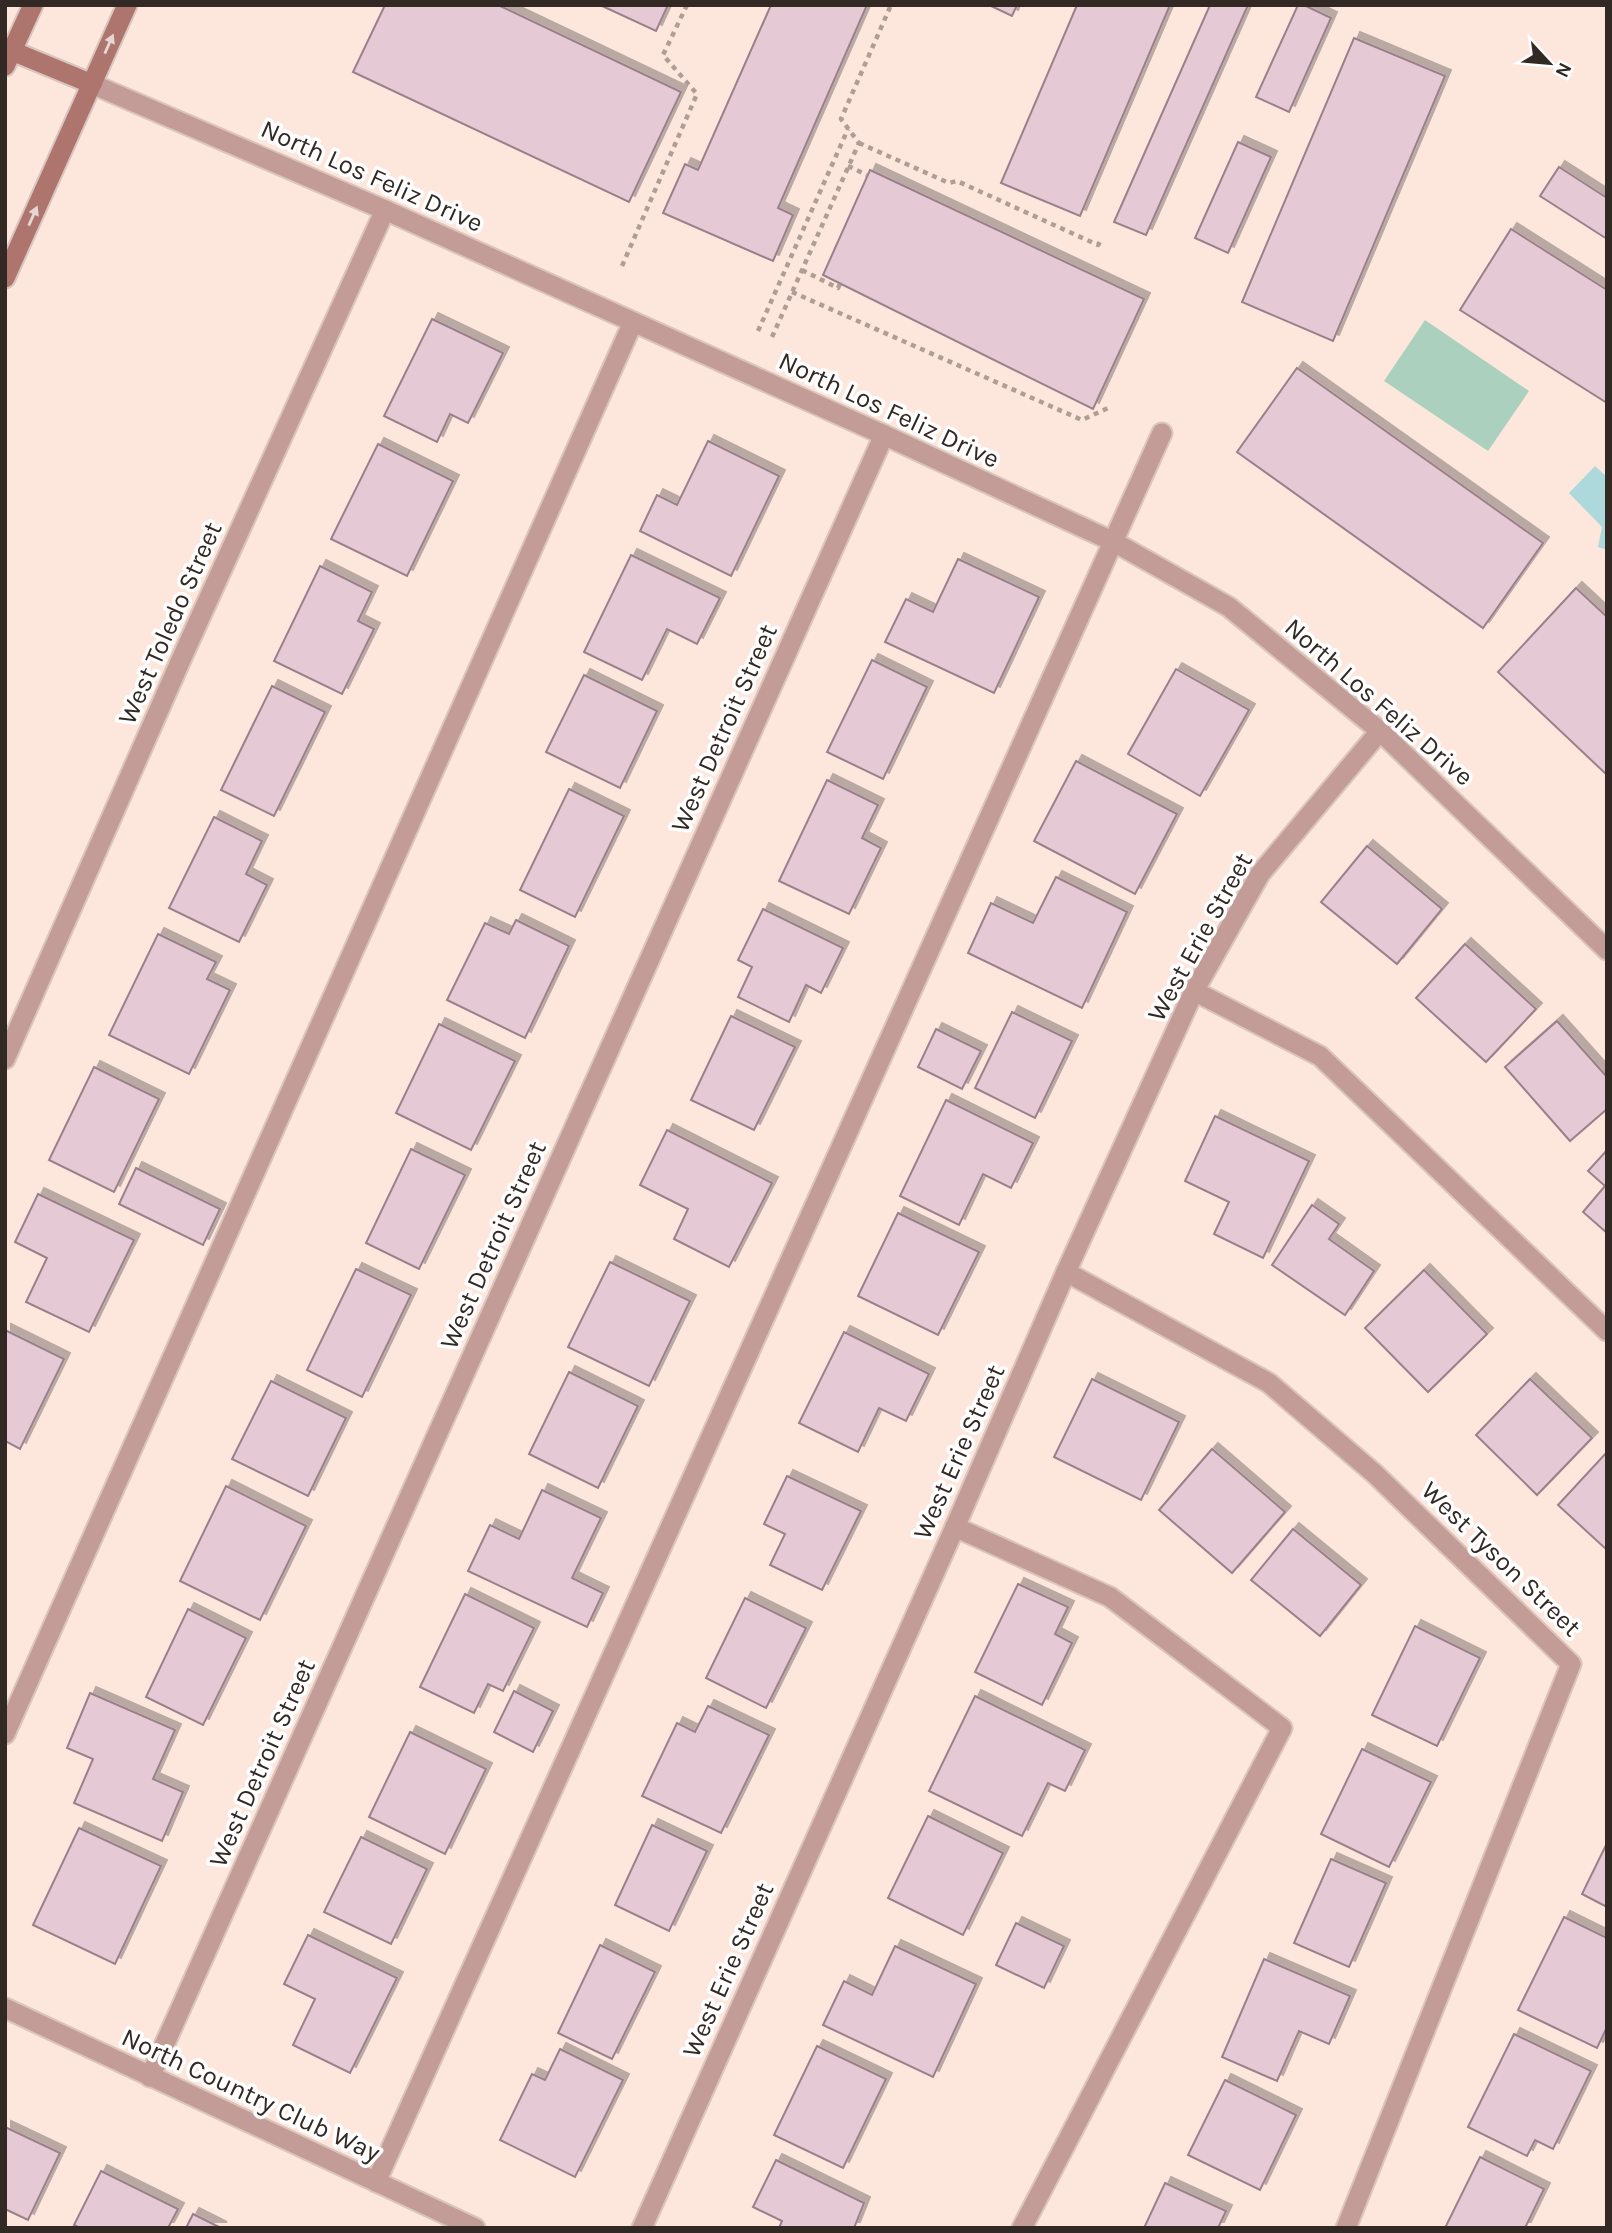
<svg xmlns="http://www.w3.org/2000/svg" width="1612" height="2233" font-family="Karla,sans-serif">
  <defs>
    <filter id="shadow"><feDropShadow dx="6" dy="-6" stdDeviation="0" flood-color="#0004"/></filter>
  </defs>
  <rect width="100%" height="100%" fill="#fde7dd"/>
  <polygon fill="#acd0be" points="1425,320 1529,391 1488,451 1384,381"/>
  <polygon fill="#add9dc" points="1595,466 1607,477 1607,550 1598,547 1602,527 1569,493"/>
  <g fill="#e5c9d4" stroke="#9a808a" stroke-width="2" filter="url(#shadow)">
    <polygon points="385,5 498,5 681,92 629,202 353,72"/>
    <polygon points="600,5 668,5 656,31"/>
    <polygon points="771,5 867,5 778,208 793,215 773,261 663,213 685,164 698,170"/>
    <polygon points="989,5 1017,5 1012,16"/>
    <polygon points="1077,5 1170,5 1080,216 1001,183"/>
    <polygon points="1210,5 1248,5 1146,235 1114,222"/>
    <polygon points="1298,5 1304,5 1331,18 1289,112 1256,97"/>
    <polygon points="1354,38 1445,76 1333,341 1242,302"/>
    <polygon points="1238,142 1271,157 1228,253 1195,238"/>
    <polygon points="1559,167 1607,198 1607,239 1540,196"/>
    <polygon points="870,170 1144,299 1093,409 823,275"/>
    <polygon points="1511,229 1607,290 1607,403 1460,310"/>
    <polygon points="432,319 503,353 468,423 450,414 437,442 384,416"/>
    <polygon points="1297,368 1543,543 1483,628 1237,452"/>
    <polygon points="708,441 779,476 731,576 640,531 657,495 677,505"/>
    <polygon points="378,444 453,481 407,576 331,539"/>
    <polygon points="631,555 720,598 697,644 667,629 642,680 584,652"/>
    <polygon points="958,559 1039,597 994,693 885,642 906,599 933,612"/>
    <polygon points="320,566 372,592 358,621 374,629 342,694 274,661"/>
    <polygon points="1576,588 1607,617 1607,775 1498,672"/>
    <polygon points="872,660 927,687 883,779 827,752"/>
    <polygon points="1176,669 1249,710 1200,796 1128,754"/>
    <polygon points="584,675 657,711 620,788 546,752"/>
    <polygon points="272,686 325,712 274,816 221,790"/>
    <polygon points="1076,761 1177,814 1135,894 1034,841"/>
    <polygon points="827,780 878,805 862,838 881,848 849,914 779,881"/>
    <polygon points="569,789 624,816 575,917 520,890"/>
    <polygon points="214,817 262,841 246,874 267,885 239,942 169,908"/>
    <polygon points="1367,846 1442,909 1397,964 1321,902"/>
    <polygon points="1056,877 1127,912 1082,1008 968,953 991,903 1033,923"/>
    <polygon points="763,909 843,948 821,993 806,985 789,1022 738,997 752,967 738,960"/>
    <polygon points="516,920 569,946 525,1038 447,1000 485,923 509,934"/>
    <polygon points="158,934 216,962 207,979 230,990 189,1074 109,1035"/>
    <polygon points="1465,944 1536,1009 1486,1062 1416,998"/>
    <polygon points="1012,1012 1072,1041 1035,1118 975,1088"/>
    <polygon points="731,1016 795,1047 754,1130 691,1100"/>
    <polygon points="1557,1021 1607,1077 1607,1109 1570,1141 1505,1067"/>
    <polygon points="439,1024 515,1061 471,1150 396,1113"/>
    <polygon points="936,1029 981,1051 962,1089 918,1067"/>
    <polygon points="94,1067 159,1099 114,1192 49,1160"/>
    <polygon points="946,1100 1033,1143 1011,1188 983,1174 959,1225 900,1196"/>
    <polygon points="1215,1116 1309,1161 1263,1258 1214,1234 1229,1202 1185,1181"/>
    <polygon points="667,1130 772,1183 729,1267 674,1239 688,1209 640,1185"/>
    <polygon points="411,1149 465,1175 419,1269 366,1243"/>
    <polygon points="1607,1150 1607,1233 1583,1212 1605,1186 1588,1171"/>
    <polygon points="136,1168 220,1209 203,1245 119,1204"/>
    <polygon points="38,1194 134,1240 89,1332 26,1302 47,1258 15,1242"/>
    <polygon points="1312,1205 1339,1224 1329,1239 1374,1271 1345,1315 1272,1265"/>
    <polygon points="898,1213 979,1252 938,1335 858,1296"/>
    <polygon points="610,1262 690,1301 649,1386 568,1347"/>
    <polygon points="356,1269 411,1295 362,1397 307,1370"/>
    <polygon points="1424,1270 1487,1334 1428,1392 1365,1328"/>
    <polygon points="5,1330 64,1359 20,1449 5,1441"/>
    <polygon points="844,1332 929,1374 906,1421 879,1408 858,1452 799,1423"/>
    <polygon points="569,1372 638,1406 598,1488 529,1454"/>
    <polygon points="1092,1379 1179,1422 1141,1500 1054,1457"/>
    <polygon points="1530,1379 1592,1438 1537,1495 1476,1435"/>
    <polygon points="271,1381 346,1418 308,1496 232,1459"/>
    <polygon points="1212,1449 1285,1512 1232,1573 1159,1510"/>
    <polygon points="1607,1452 1607,1550 1558,1505"/>
    <polygon points="787,1476 861,1511 822,1590 770,1565 785,1534 764,1524"/>
    <polygon points="226,1486 306,1526 260,1620 180,1581"/>
    <polygon points="542,1490 601,1518 572,1578 603,1593 587,1627 468,1571 490,1525 519,1539"/>
    <polygon points="1293,1529 1361,1585 1320,1636 1251,1580"/>
    <polygon points="1018,1584 1068,1607 1055,1634 1072,1643 1042,1705 975,1672"/>
    <polygon points="465,1594 534,1628 503,1691 488,1684 474,1713 420,1687"/>
    <polygon points="745,1598 806,1628 766,1708 706,1678"/>
    <polygon points="188,1609 246,1638 203,1725 146,1697"/>
    <polygon points="1415,1626 1480,1658 1437,1746 1372,1715"/>
    <polygon points="514,1691 553,1711 533,1752 494,1732"/>
    <polygon points="90,1693 175,1730 153,1779 183,1792 162,1841 74,1803 93,1759 67,1748"/>
    <polygon points="975,1696 1085,1750 1065,1791 1048,1783 1022,1836 929,1791"/>
    <polygon points="708,1706 769,1735 721,1833 642,1796 677,1723 695,1732"/>
    <polygon points="410,1732 486,1769 445,1854 369,1817"/>
    <polygon points="1362,1749 1431,1782 1389,1867 1321,1834"/>
    <polygon points="928,1816 1003,1853 963,1935 888,1898"/>
    <polygon points="652,1825 707,1851 669,1931 615,1905"/>
    <polygon points="79,1828 161,1866 115,1964 33,1925"/>
    <polygon points="361,1837 427,1869 391,1944 324,1912"/>
    <polygon points="1607,1843 1607,1907 1582,1894"/>
    <polygon points="1331,1859 1386,1883 1349,1967 1294,1943"/>
    <polygon points="1564,1917 1607,1938 1607,2027 1597,2048 1518,2010"/>
    <polygon points="1016,1923 1064,1946 1044,1988 996,1965"/>
    <polygon points="308,1935 397,1978 350,2073 293,2045 315,1999 284,1984"/>
    <polygon points="600,1945 655,1972 612,2059 558,2033"/>
    <polygon points="895,1946 976,1984 933,2077 823,2025 844,1981 872,1995"/>
    <polygon points="1264,1959 1350,1996 1329,2044 1299,2031 1277,2081 1222,2057"/>
    <polygon points="1514,2034 1591,2071 1553,2149 1535,2140 1527,2156 1468,2127"/>
    <polygon points="817,2046 886,2079 843,2168 774,2135"/>
    <polygon points="560,2049 623,2080 575,2177 500,2140 532,2074 545,2080"/>
    <polygon points="1225,2080 1296,2115 1260,2190 1188,2155"/>
    <polygon points="5,2127 60,2153 28,2220 5,2209"/>
    <polygon points="1480,2157 1544,2189 1525,2228 1445,2228"/>
    <polygon points="776,2160 864,2203 854,2228 779,2228 782,2221 753,2207"/>
    <polygon points="101,2171 178,2209 168,2228 80,2228 74,2225"/>
    <polygon points="1165,2183 1226,2211 1218,2228 1144,2228"/>
    <polygon points="193,2214 221,2228 186,2228"/>
  </g>
  <g fill="none" stroke-linecap="round" stroke-linejoin="round">
    <defs>
      <g id="service">
        <polyline points="1194,991 1320,1056 1607,1331"/>
        <polyline points="955,1527 1110,1597 1282,1728 1022,2228"/>
        <polyline points="5,1734 633,322"/>
        <polyline points="376,2182 1162,433"/>
      </g>
      <g id="minor">
        <polyline points="92,84 385,210 884,435 1114,542 1229,607 1380,731 1607,950"/>
        <polyline points="5,1059 184,653 385,210"/>
        <polyline points="1066,1272 1269,1383 1375,1474 1571,1664 1346,2228"/>
        <polyline points="150,2077 884,435"/>
        <polyline points="642,2228 955,1527 1066,1272 1194,991 1260,874 1380,731"/>
      </g>
      <polyline id="tertiary" points="5,2008 475,2228"/>
      <g id="secondary">
        <polyline points="12,51 92,84"/>
        <polyline points="5,66 33,5"/>
        <polyline points="5,278 127,5"/>
      </g>
    </defs>
    <use href="#service" stroke="#d9c5bc" stroke-width="23"/>
    <use href="#minor" stroke="#d9c5bc" stroke-width="23"/>
    <use href="#tertiary" stroke="#d9c5bc" stroke-width="23"/>
    <use href="#secondary" stroke="#d9c5bc" stroke-width="23"/>
    <g stroke="#af9e96" stroke-width="4.5" stroke-dasharray="5 5" stroke-linecap="butt">
      <polyline points="859,143 949,183 957,181 1098,245 1101,240"/>
      <polyline points="848,166 867,175"/>
      <polyline points="622,266 697,94 663,55 687,5"/>
      <polyline points="802,270 838,288 840,284"/>
      <polyline points="792,292 1082,420 1108,408"/>
      <polyline points="758,331 848,129"/>
      <polyline points="772,337 859,143 841,119 891,5"/>
    </g>
    <use href="#service" stroke="#c49c97" stroke-width="19"/>
    <use href="#minor" stroke="#c49c97" stroke-width="19"/>
    <use href="#tertiary" stroke="#c49c97" stroke-width="19"/>
    <use href="#secondary" stroke="#ad756e" stroke-width="19"/>
  </g>
  <defs><path id="oneway-solid" d="M-6-.8H1V-3.2L6.5 0L1 3.2V.8H-6Z" transform="scale(1.75)"/></defs>
  <g fill="#e6d6d4">
    <use href="#oneway-solid" transform="translate(109 44) rotate(-66)"/>
    <use href="#oneway-solid" transform="translate(33 216) rotate(-66)"/>
  </g>
  <g text-anchor="middle" dominant-baseline="central" stroke-width="7" stroke-linejoin="round" paint-order="stroke">
    <g font-size="26" fill="#332924" stroke="#fff">
      <text transform="translate(372 176) rotate(24)">North Los Feliz Drive</text>
      <text transform="translate(889 410) rotate(25)">North Los Feliz Drive</text>
      <text transform="translate(170 623) rotate(-66)">West Toledo Street</text>
      <text transform="translate(1379 702) rotate(41)">North Los Feliz Drive</text>
      <text transform="translate(724 728) rotate(-66)">West Detroit Street</text>
      <text transform="translate(1200 937) rotate(-61)">West Erie Street</text>
      <text transform="translate(493 1245) rotate(-66)">West Detroit Street</text>
      <text transform="translate(959 1452) rotate(-66)">West Erie Street</text>
      <text transform="translate(1501 1559) rotate(44)">West Tyson Street</text>
      <text transform="translate(262 1763) rotate(-66)">West Detroit Street</text>
      <text transform="translate(728 1970) rotate(-66)">West Erie Street</text>
      <text transform="translate(251 2095) rotate(25)">North Country Club Way</text>
    </g>
  </g>
  <rect width="1612" height="2233" fill="none" stroke="#332924" stroke-width="14"/>
  <g transform="translate(1549 63) rotate(116)" stroke="#ffffff" stroke-width="5" paint-order="stroke">
  <path d="M0-5L12 26L0 18L-12 26Z" fill="#332924"/>
  <text y="-10" font-size="19" font-weight="bold" text-anchor="middle" fill="#332924">N</text>
  </g>
</svg>
